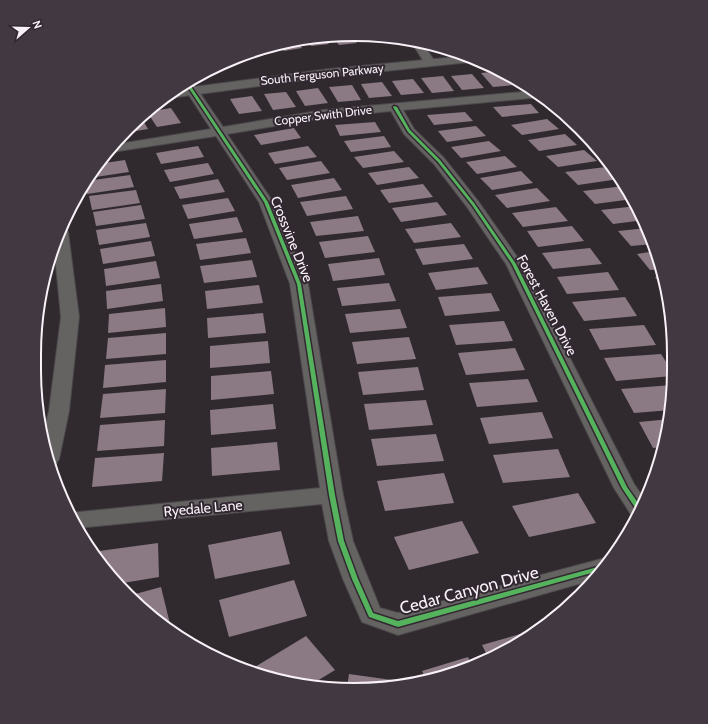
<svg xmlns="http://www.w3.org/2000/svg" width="708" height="724" font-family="Cabin,sans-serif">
  <rect width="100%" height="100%" fill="#302a2f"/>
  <g fill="#8b7984">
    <polygon points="331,35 350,35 357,43 339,45"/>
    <polygon points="323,36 329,44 311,46 306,39"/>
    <polygon points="362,36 382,36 384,39 366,41"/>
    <polygon points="296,41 302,48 284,51 278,44"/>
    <polygon points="270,45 275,52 254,55 252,52"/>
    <polygon points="501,71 514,85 493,87 481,73"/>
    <polygon points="472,74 484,88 462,90 451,76"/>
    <polygon points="443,76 454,91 432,93 421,78"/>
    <polygon points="413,79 424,93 401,95 392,81"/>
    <polygon points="382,82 392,96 369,98 361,84"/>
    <polygon points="352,85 361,100 338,102 329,87"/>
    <polygon points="318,88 328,103 305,106 296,91"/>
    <polygon points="286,92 296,107 273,110 264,94"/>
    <polygon points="252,96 262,111 239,114 230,99"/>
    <polygon points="531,104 539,113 502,117 493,107"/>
    <polygon points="171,108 181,123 157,127 147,112"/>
    <polygon points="465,112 473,121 434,125 427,115"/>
    <polygon points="141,117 148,129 124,133"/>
    <polygon points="547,119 559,129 522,135 511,125"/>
    <polygon points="375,122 381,132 340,136 335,125"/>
    <polygon points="476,126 486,136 447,142 438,131"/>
    <polygon points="294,128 301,138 261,145 254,135"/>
    <polygon points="565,134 577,145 539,151 528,140"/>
    <polygon points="384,136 391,147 351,152 344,141"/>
    <polygon points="489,141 501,151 461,158 451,147"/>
    <polygon points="198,146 204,157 161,164 156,153"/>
    <polygon points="308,146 317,157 275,164 268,153"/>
    <polygon points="584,150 597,161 558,167 546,156"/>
    <polygon points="394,151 404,162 363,168 354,157"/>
    <polygon points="505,156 517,167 477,174 466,162"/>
    <polygon points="125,160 129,172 89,178 98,164"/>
    <polygon points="321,161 330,173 287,180 279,168"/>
    <polygon points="208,163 214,174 170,182 164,170"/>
    <polygon points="409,167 419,178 377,185 368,173"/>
    <polygon points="606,167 619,179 578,185 565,172"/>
    <polygon points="521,171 533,183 492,190 480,178"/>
    <polygon points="130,175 134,187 87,194 85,183 86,181"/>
    <polygon points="334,178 342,190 298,198 291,185"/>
    <polygon points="218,179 225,192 180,199 174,187"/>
    <polygon points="423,184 433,197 389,203 380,190"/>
    <polygon points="624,186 633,199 595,204 583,191"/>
    <polygon points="537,188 550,201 507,208 495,195"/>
    <polygon points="136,190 140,203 92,210 89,196"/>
    <polygon points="346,196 353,209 307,216 300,202"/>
    <polygon points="228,198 235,211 188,219 182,205"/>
    <polygon points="437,202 447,215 401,222 392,208"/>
    <polygon points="141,205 145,219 96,226 93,212"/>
    <polygon points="637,206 644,220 613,224 601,210"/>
    <polygon points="556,207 568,221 523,227 512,213"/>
    <polygon points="358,216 364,231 316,236 310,222"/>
    <polygon points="237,217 243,232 194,239 189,224"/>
    <polygon points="146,223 150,237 99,245 96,230"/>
    <polygon points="451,223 461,237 414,243 405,229"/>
    <polygon points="572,226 584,241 538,247 527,231"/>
    <polygon points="647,228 653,244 631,246 618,231"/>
    <polygon points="368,236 375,252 325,258 319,242"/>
    <polygon points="246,238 251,253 200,260 196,244"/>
    <polygon points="151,241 155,256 103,264 100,249"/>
    <polygon points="464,244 473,259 423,265 415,249"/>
    <polygon points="590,248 602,264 553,269 542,253"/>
    <polygon points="656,251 662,269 650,270 637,254"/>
    <polygon points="379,258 385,275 333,281 328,264"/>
    <polygon points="252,260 257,277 204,283 200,266"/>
    <polygon points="156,261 160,278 106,286 104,269"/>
    <polygon points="478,267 488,284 436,290 428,273"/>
    <polygon points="608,272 619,290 567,294 557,277"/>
    <polygon points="664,276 667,294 655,277"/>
    <polygon points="389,283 396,301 342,306 337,288"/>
    <polygon points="161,284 163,301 107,309 106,291"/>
    <polygon points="259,285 263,303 207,309 205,291"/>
    <polygon points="491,293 500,311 445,316 438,297"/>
    <polygon points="625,297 637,316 584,321 572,302"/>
    <polygon points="165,308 166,327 108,333 109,314"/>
    <polygon points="400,309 407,328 350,333 345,314"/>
    <polygon points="263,313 266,333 208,338 207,318"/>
    <polygon points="504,321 513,341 456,345 449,325"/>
    <polygon points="644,325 656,345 600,350 589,329"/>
    <polygon points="166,333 166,354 106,359 108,338"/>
    <polygon points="409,337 416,359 357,364 352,342"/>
    <polygon points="268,341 270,363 210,368 210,346"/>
    <polygon points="515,348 525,370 466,375 458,353"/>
    <polygon points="661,354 672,371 672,376 616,381 604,358"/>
    <polygon points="166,360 166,382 103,388 105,365"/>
    <polygon points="418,367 424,390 363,395 358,372"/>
    <polygon points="271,371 274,394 211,400 211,376"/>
    <polygon points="528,379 538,402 477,407 469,383"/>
    <polygon points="672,385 671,410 634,413 621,389"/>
    <polygon points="166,389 165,413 100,418 103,394"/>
    <polygon points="426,400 433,425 369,430 364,404"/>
    <polygon points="273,404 276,429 211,435 210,410"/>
    <polygon points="542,412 553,438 489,444 480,418"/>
    <polygon points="670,419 663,447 653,448 639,422"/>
    <polygon points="165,420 164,446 97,451 100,425"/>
    <polygon points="436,434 444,461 377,466 371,439"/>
    <polygon points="277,442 280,470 212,476 211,448"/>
    <polygon points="558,449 570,477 503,483 493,455"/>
    <polygon points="164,453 162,481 92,487 95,458"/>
    <polygon points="444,473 454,503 385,511 377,481"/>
    <polygon points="578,493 596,523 529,537 512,506"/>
    <polygon points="462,521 479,553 409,570 394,537"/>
    <polygon points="281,531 290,564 215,579 208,545"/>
    <polygon points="158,543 159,577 117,584 92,552"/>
    <polygon points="294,580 307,616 229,637 219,600"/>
    <polygon points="161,587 170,624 164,626 128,596"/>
    <polygon points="527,632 529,636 489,659 482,645"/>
    <polygon points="306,636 335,670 309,686 248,671"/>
    <polygon points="468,657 472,666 437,679 427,681 422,671"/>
    <polygon points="349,674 399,681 399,685 375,689 347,688"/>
  </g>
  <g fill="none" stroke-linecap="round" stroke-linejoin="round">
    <defs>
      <g id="minor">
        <polygon points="410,40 422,43 436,63 434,65 426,65"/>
        <polygon points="191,80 223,127 323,110 533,91 542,97 403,110 414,129 444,158 478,201 522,264 634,484 645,500 637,517 632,516 614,488 506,264 467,207 434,164 404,134 391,111 323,118 227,134 273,202 308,284 343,495 353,541 380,608 398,613 605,558 610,559 596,579 398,635 362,622 343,579 329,541 322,504 77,528 69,513 320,488 290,284 259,202 216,136 106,153 112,145 211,129 183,86"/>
        <polygon points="62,228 66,229 68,232 79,317 69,411 59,459 56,464 50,466 42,439 49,411 61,317 54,245"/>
      </g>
      <polygon id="tertiary" points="467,56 480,61 329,77 169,98 164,97 178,89 329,69"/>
    </defs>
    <use href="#minor" stroke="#4b474a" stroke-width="2"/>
    <use href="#tertiary" stroke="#4b474a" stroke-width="2"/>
    <use href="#minor" fill="#656262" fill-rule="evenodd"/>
    <use href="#tertiary" fill="#656262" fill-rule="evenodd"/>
    <defs>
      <g id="cycleway">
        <polygon points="188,82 268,202 301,284 335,495 344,541 358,579 373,613 398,621 605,565 606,565 602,570 398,627 369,617 352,579 338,541 329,495 297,284 264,202 186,84"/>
        <polygon points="394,106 397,107 410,130 440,160 474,203 516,264 627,487 641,507 639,512 638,512 622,488 512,264 472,205 438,162 408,132 393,107"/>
      </g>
    </defs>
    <use href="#cycleway" stroke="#322831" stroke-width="3"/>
    <use href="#cycleway" fill="#56b35d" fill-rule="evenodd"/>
  </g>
  <g text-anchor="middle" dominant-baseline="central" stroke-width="4" stroke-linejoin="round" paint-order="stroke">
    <g font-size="12" fill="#f8f1f7" stroke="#322831">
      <text transform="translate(322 74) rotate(-6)">South Ferguson Parkway</text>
      <text transform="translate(323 115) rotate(-7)">Copper Swith Drive</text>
    </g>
    <g font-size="14" fill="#f8f1f7" stroke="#322831">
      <text transform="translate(292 239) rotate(68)">Crossvine Drive</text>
      <text transform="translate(547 305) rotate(62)">Forest Haven Drive</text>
      <text transform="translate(203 508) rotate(-5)">Ryedale Lane</text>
    </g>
    <g font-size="17" fill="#f8f1f7" stroke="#322831">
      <text transform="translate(469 590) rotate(-15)">Cedar Canyon Drive</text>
    </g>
  </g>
  <path d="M0 0H708V724H0ZM354 41H354A313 313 0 0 1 667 354V370A313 313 0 0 1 354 683H354A313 313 0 0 1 41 370V354A313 313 0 0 1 354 41Z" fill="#423841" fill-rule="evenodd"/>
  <path fill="none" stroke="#f8f1f7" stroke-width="2" d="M354 41H354A313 313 0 0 1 667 354V370A313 313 0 0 1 354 683H354A313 313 0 0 1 41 370V354A313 313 0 0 1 354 41Z"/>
  <g transform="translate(28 28) rotate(70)" stroke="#322831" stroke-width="3" paint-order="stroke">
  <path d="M0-3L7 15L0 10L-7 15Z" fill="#f8f1f7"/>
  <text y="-6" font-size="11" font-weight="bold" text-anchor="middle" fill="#f8f1f7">N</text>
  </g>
</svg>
